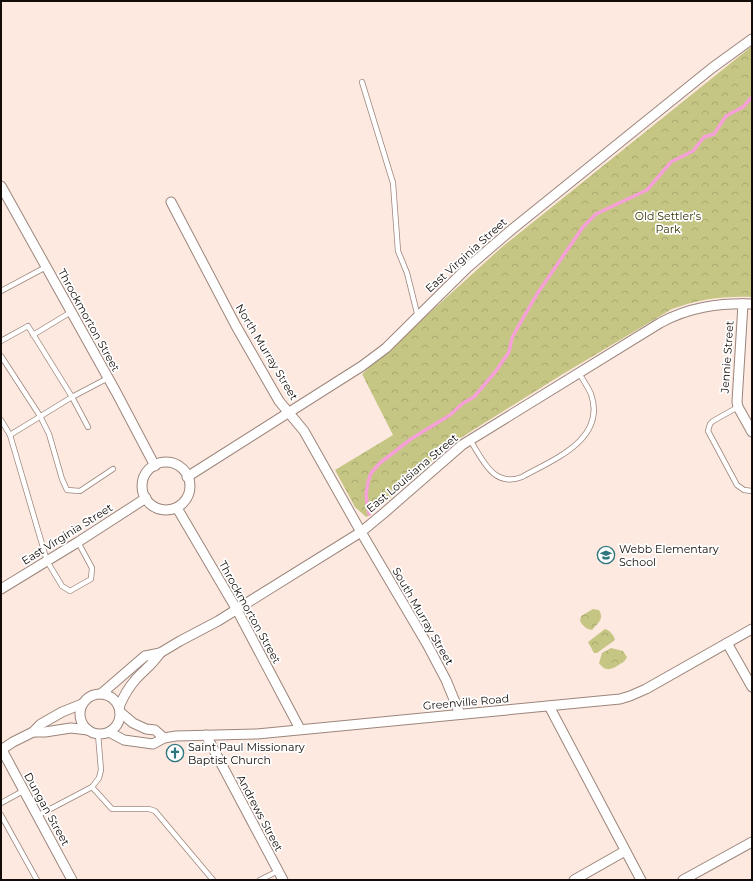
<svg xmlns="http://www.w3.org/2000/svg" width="753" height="881" font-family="Montserrat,sans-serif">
  <defs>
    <pattern id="park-crowns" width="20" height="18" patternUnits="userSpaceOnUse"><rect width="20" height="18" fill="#c6c684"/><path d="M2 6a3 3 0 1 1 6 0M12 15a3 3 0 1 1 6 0" fill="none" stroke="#a9a970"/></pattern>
  </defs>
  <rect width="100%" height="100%" fill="#fde9e0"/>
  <g fill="url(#park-crowns)">
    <path d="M 752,46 L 752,297 C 723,296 700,299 672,309 L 563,374 L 454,442 L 369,516 L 366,517 L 355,507 L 335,470 L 393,435 L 362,374 L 502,247 Z"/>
    <path d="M 593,609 L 599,610 C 605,619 597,624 592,630 C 586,629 583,626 580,621 L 581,616 Z"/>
    <path d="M 605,629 C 609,630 614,635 615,640 L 597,653 L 594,653 L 588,642 Z"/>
    <path d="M 611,648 L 623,651 L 627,657 C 625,661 624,662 620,664 C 612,670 605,672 599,663 L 602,653 Z"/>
  </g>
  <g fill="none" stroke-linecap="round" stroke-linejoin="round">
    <polyline stroke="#f5a0d6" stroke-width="3.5" points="369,514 366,495 368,482 371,473 380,463 411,439 450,415 463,403 474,397 496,371 509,352 512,338 518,327 537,294 583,227 596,214 647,190 671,162 693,151 704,137 714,134 726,116 743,107 752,97"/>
    <defs>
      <g id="service">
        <polyline points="362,82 393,183 398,251 407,273 418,317"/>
        <polyline points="1,291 46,267"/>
        <polyline points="33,335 71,312"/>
        <polyline points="1,341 28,326 72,397 88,427"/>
        <polyline points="1,356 40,416 49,434 62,479 67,490 80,491 113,469"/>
        <polyline points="738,407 713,421 710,424 708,431 737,485 744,490 752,491"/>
        <polyline points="1,420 10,435 47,561 62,586 70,591 91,579 92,568 78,542"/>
        <polyline points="10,435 72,397 108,378"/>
        <path d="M 470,440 C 483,460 493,488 522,477 C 552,460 607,440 591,394 C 588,387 583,380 579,373"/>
        <polyline points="98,734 101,770 99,778 92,787 112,809 149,809 155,811 213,880"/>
        <polyline points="1,803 23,791"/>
        <polyline points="1,815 37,880"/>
        <polyline points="37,816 92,787"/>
        <polyline points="260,880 278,871"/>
      </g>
      <g id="minor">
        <polyline points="1,186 116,392 155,466"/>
        <polyline points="171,202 236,326 279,401 304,431 361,532 427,644 446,680 460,714"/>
        <polyline points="743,304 737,402 738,407 752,432"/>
        <circle cx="166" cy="486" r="24"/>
        <polyline points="187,477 362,366 386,348 467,268 510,231 712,68 752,39"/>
        <polyline points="177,508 237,610 300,729"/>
        <polyline points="1,589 78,542 146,498"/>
        <polyline points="727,643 752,687"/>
        <circle cx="100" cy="714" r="20"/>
        <path d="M 101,694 L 145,656 L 160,653 L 180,641 L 218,621 L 361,532 L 384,513 L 462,445 L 660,323 C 689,307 719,303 752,304"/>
        <polyline points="549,706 641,880"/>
        <path d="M 119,707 C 123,697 129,687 136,679 C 144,670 153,664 160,653"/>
        <polyline points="120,712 133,723 146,729 155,730 164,738"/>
        <polyline points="33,732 45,732 71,728 88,730"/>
        <polyline points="109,732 124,740 153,744 164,738 176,736 257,734 620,699 630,696 646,689 752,629"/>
        <polyline points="206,735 283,880"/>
        <polyline points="1,750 13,742 33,732 41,724 62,712 82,704"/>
        <polyline points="2,750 72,880"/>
        <polyline points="574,880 625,851"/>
        <polyline points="683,880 752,842"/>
      </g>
    </defs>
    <use href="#service" stroke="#9c857b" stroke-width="6"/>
    <use href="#minor" stroke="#9c857b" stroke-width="11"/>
    <use href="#service" stroke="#fff" stroke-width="4.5"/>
    <use href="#minor" stroke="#fff" stroke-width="9"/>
  </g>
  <defs>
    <symbol id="school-ring" viewBox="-11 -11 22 22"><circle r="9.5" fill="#fff" stroke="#2e777e" stroke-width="1.5"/><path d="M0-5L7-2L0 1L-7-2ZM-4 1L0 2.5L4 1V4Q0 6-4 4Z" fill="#2e777e"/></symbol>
    <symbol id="church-ring" viewBox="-11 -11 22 22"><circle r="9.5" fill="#fff" stroke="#2e777e" stroke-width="1.5"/><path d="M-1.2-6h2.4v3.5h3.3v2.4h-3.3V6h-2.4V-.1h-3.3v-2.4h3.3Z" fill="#2e777e"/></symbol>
  </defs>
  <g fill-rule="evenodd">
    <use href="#school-ring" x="596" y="545" width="20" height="20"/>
    <use href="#church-ring" x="165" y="743" width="20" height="20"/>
  </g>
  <g text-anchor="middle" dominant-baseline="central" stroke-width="3.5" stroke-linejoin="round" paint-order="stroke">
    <g font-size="11" fill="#343408" stroke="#fff">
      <text x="668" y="216">Old Settler's<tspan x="668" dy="13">Park</tspan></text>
    </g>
    <g font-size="11" fill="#120b07" stroke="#fff">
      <text transform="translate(466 255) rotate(-42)">East Virginia Street</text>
      <text transform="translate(89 320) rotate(61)">Throckmorton Street</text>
      <text transform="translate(267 352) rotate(59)">North Murray Street</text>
      <text transform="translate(727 357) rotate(-86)">Jennie Street</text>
      <text transform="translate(412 473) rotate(-40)">East Louisiana Street</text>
      <text transform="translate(67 534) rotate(-32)">East Virginia Street</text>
      <text transform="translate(250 612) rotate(61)">Throckmorton Street</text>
      <text transform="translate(423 616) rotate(60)">South Murray Street</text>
      <text transform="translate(466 702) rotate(-5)">Greenville Road</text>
      <text transform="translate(47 809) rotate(61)">Dungan Street</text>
      <text transform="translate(260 813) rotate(62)">Andrews Street</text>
    </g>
    <g font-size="11" fill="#120b07" stroke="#fff" text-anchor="start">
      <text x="619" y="549">Webb Elementary<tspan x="619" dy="13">School</tspan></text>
      <text x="188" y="747">Saint Paul Missionary<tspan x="188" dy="13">Baptist Church</tspan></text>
    </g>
  </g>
  <rect width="753" height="881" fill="none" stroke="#120b07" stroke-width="4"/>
</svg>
